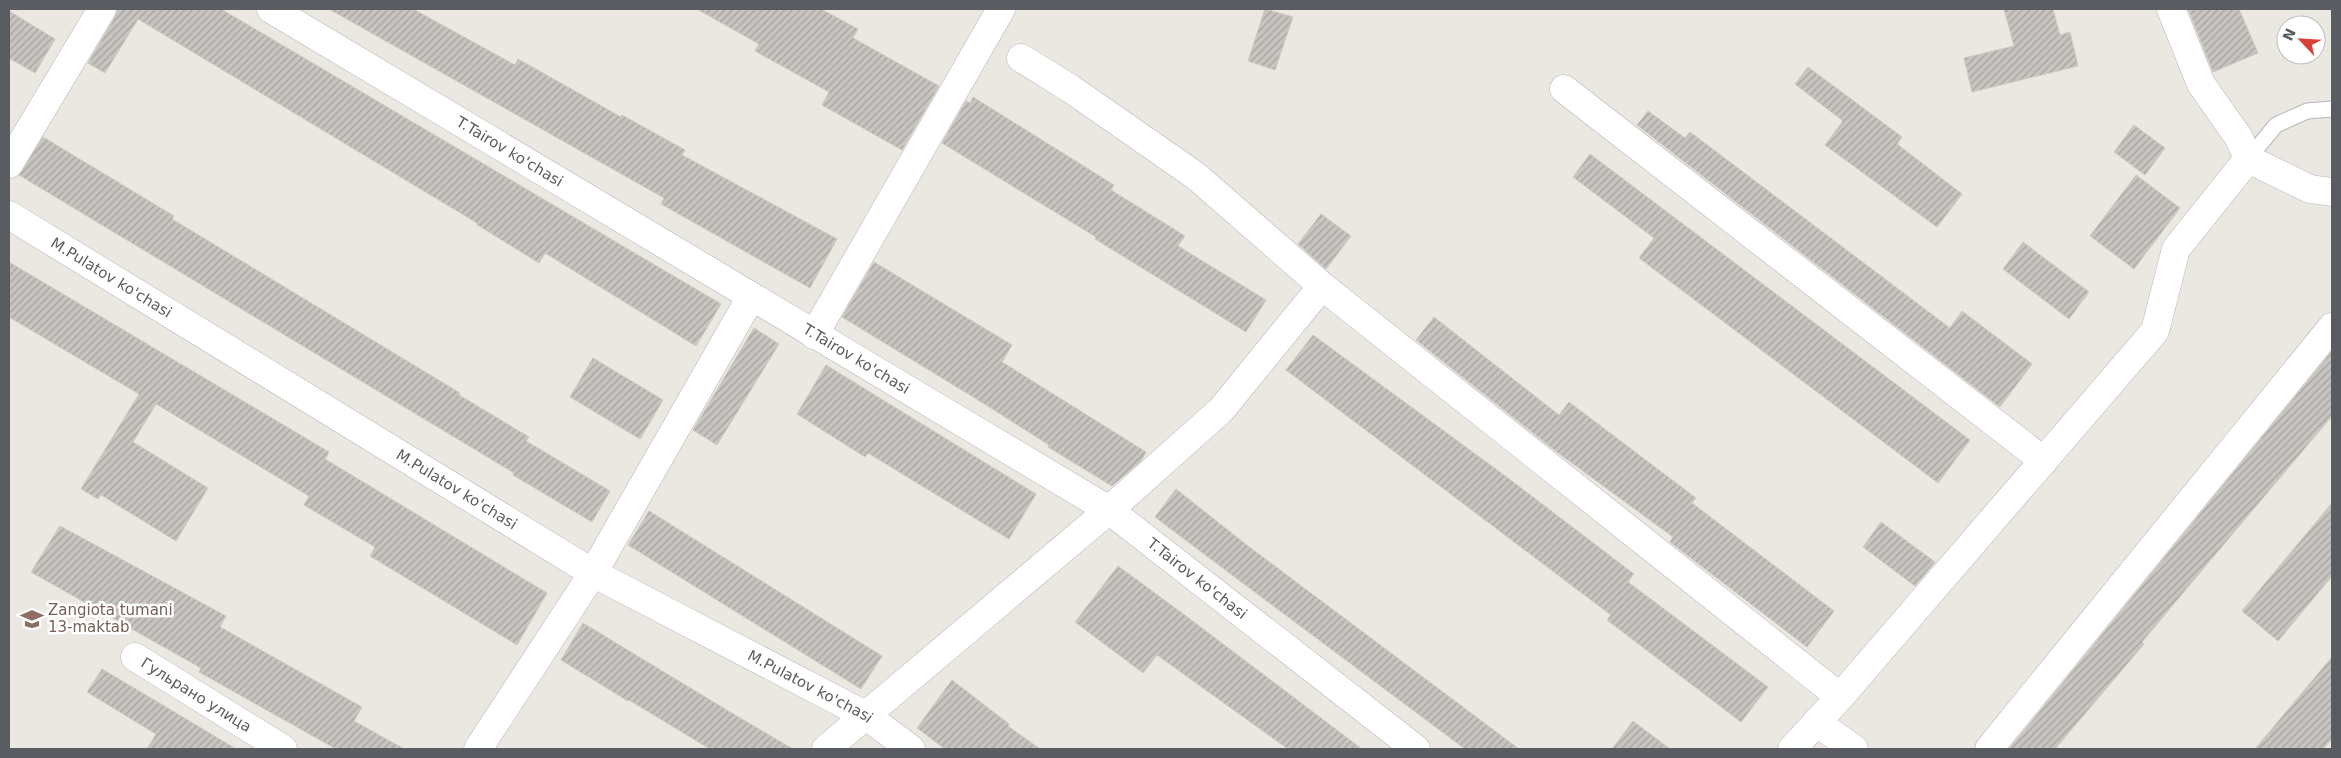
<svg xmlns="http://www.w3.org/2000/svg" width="2341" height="758" font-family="'DejaVu Sans',sans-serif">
  <defs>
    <pattern id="building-hatch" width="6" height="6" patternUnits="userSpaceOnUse" patternTransform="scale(1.25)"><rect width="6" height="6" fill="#c8c4c0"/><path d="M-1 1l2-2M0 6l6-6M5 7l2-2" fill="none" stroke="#a5a29f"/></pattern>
  </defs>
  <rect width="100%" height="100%" fill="#eae8e0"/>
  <g fill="url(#building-hatch)" stroke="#cec9bf">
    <polygon points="118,9 221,9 721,304 696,346 545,253 539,263 476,224 477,223 138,19 105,73 88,63 115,17"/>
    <polygon points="329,9 413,9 515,65 518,59 621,117 622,115 685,150 682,155 837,239 810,288 661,204 664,198"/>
    <polygon points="697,9 821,9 858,29 853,38 939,86 902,150 822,105 829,92 755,51 759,44"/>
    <polygon points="1265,9 1293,17 1275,70 1248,61"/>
    <polygon points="2004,9 2053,9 2060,35 2070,32 2078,66 1972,92 1964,58 2014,46"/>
    <polygon points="2188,9 2239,9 2258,53 2213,72"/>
    <polygon points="9,11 55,39 35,73 9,58"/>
    <polygon points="1808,67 1902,137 1897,144 1962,194 1937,227 1825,145 1843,121 1795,84"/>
    <polygon points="973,97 1114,185 1111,190 1185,236 1178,246 1266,300 1246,332 1095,239 1096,237 942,143 966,101 970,103"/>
    <polygon points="1648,111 1685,138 1690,132 1950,328 1962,311 2032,364 2000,407 1637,125"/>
    <polygon points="2134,125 2165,148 2145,175 2114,152"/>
    <polygon points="43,137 174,216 172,219 460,393 459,395 529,437 526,441 610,491 592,522 513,475 514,473 19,175"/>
    <polygon points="1590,154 1970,440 1938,483 1639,258 1654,238 1573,177"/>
    <polygon points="2136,175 2180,208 2134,269 2090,236"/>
    <polygon points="1321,214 1351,236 1326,269 1298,244"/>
    <polygon points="2023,242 2089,292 2069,319 2003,269"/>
    <polygon points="9,262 329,452 325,459 547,593 517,645 370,556 375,547 304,505 309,496 156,404 133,442 208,488 176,541 101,495 98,499 81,489 139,394 9,317"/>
    <polygon points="874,262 1012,345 1002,362 1146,452 1141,461 1112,486 1048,447 1049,445 983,403 842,317"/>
    <polygon points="1434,317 1559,415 1569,402 1696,498 1692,503 1834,611 1807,647 1670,542 1673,537 1557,452 1416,340"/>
    <polygon points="754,328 779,344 717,445 693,430"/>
    <polygon points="1313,335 1508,478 1634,574 1628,582 1768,687 1741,722 1607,620 1611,615 1286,370"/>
    <polygon points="2332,351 2332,416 2198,575 2142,642 2144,644 2055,749 2009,749"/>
    <polygon points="593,358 663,400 640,439 570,397"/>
    <polygon points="826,365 1036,494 1009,539 868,453 865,457 797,414"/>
    <polygon points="1176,489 1248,546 1519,749 1465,749 1232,575 1155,517"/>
    <polygon points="2332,503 2332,576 2278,641 2242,611"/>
    <polygon points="649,511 882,656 861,689 628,545"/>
    <polygon points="1881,522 1935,562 1915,586 1863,547"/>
    <polygon points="60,526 226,616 220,627 362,707 354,721 404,749 336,749 199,672 201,668 31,572"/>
    <polygon points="1118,566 1186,616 1362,749 1288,749 1157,655 1143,673 1075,622"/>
    <polygon points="583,623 730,712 793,749 710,749 629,700 628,701 561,660"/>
    <polygon points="2332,657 2332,739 2323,749 2255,749"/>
    <polygon points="102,669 171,710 236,749 147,749 156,734 87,692"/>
    <polygon points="952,680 1009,724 1008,726 1040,749 945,749 917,728"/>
    <polygon points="1633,721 1670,749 1612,749"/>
  </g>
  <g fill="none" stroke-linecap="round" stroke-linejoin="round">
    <defs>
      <polyline id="service" points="2248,159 2276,125 2307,111 2332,109"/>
      <g id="minor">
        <path id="s1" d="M 271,9 L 1109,510 L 1416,749"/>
        <polyline points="2171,9 2201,84 2239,138 2248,159 2310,189 2332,192"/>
        <polyline points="1021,58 1071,89 1196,176 1322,286"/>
        <polyline points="1564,89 2044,461"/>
        <polyline points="9,164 102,9"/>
        <path id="s2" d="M 9,215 L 593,573 L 865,715 L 911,749"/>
        <polyline points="814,335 1001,9"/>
        <path id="s3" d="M 135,657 L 283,749"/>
        <polyline points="1816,722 1854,749"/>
        <polyline points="478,749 593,573 751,297"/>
        <polyline points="826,749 1109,510 1221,410 1322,286 1840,697"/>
        <polyline points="1792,749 1840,697 2155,331 2176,249 2248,159"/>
        <polyline points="1989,749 2332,327"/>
      </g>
    </defs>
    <use href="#service" stroke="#b3b6ba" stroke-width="17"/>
    <use href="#minor" stroke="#b3b6ba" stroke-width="29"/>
    <use href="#service" stroke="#fff" stroke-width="15"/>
    <use href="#minor" stroke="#fff" stroke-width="28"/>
  </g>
  <defs>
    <symbol id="school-bare" viewBox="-9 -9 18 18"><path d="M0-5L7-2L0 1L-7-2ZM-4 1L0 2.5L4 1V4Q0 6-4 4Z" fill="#8d6e63" stroke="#fff" stroke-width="2.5" paint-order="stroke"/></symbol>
  </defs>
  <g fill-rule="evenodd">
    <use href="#school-bare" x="16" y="603" width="32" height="32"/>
  </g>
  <g text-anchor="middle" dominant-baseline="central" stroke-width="5" stroke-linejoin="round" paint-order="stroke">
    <g font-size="15" fill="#595c60" stroke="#fff">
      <text stroke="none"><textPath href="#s1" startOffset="278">T.Tairov ko'chasi</textPath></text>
      <text stroke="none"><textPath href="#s2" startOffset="120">M.Pulatov ko'chasi</textPath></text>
      <text stroke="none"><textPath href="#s1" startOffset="682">T.Tairov ko'chasi</textPath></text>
      <text stroke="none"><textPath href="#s2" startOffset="525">M.Pulatov ko'chasi</textPath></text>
      <text stroke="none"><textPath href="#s1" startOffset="1088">T.Tairov ko'chasi</textPath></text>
      <text stroke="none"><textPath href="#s2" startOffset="930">M.Pulatov ko'chasi</textPath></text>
      <text stroke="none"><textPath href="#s3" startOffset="72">Гульрано улица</textPath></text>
    </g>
    <g font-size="15" fill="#785e54" stroke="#fff" text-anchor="start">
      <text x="48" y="610">Zangiota tumani<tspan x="48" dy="17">13-maktab</tspan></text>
    </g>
  </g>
  <rect width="2341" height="758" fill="none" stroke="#595c60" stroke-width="20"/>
  <g transform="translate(2301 40) rotate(295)"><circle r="24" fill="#ffffff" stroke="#bdbebf"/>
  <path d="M0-4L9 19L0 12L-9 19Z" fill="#d7413a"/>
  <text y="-8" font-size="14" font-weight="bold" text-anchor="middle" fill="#595c60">N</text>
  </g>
</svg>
